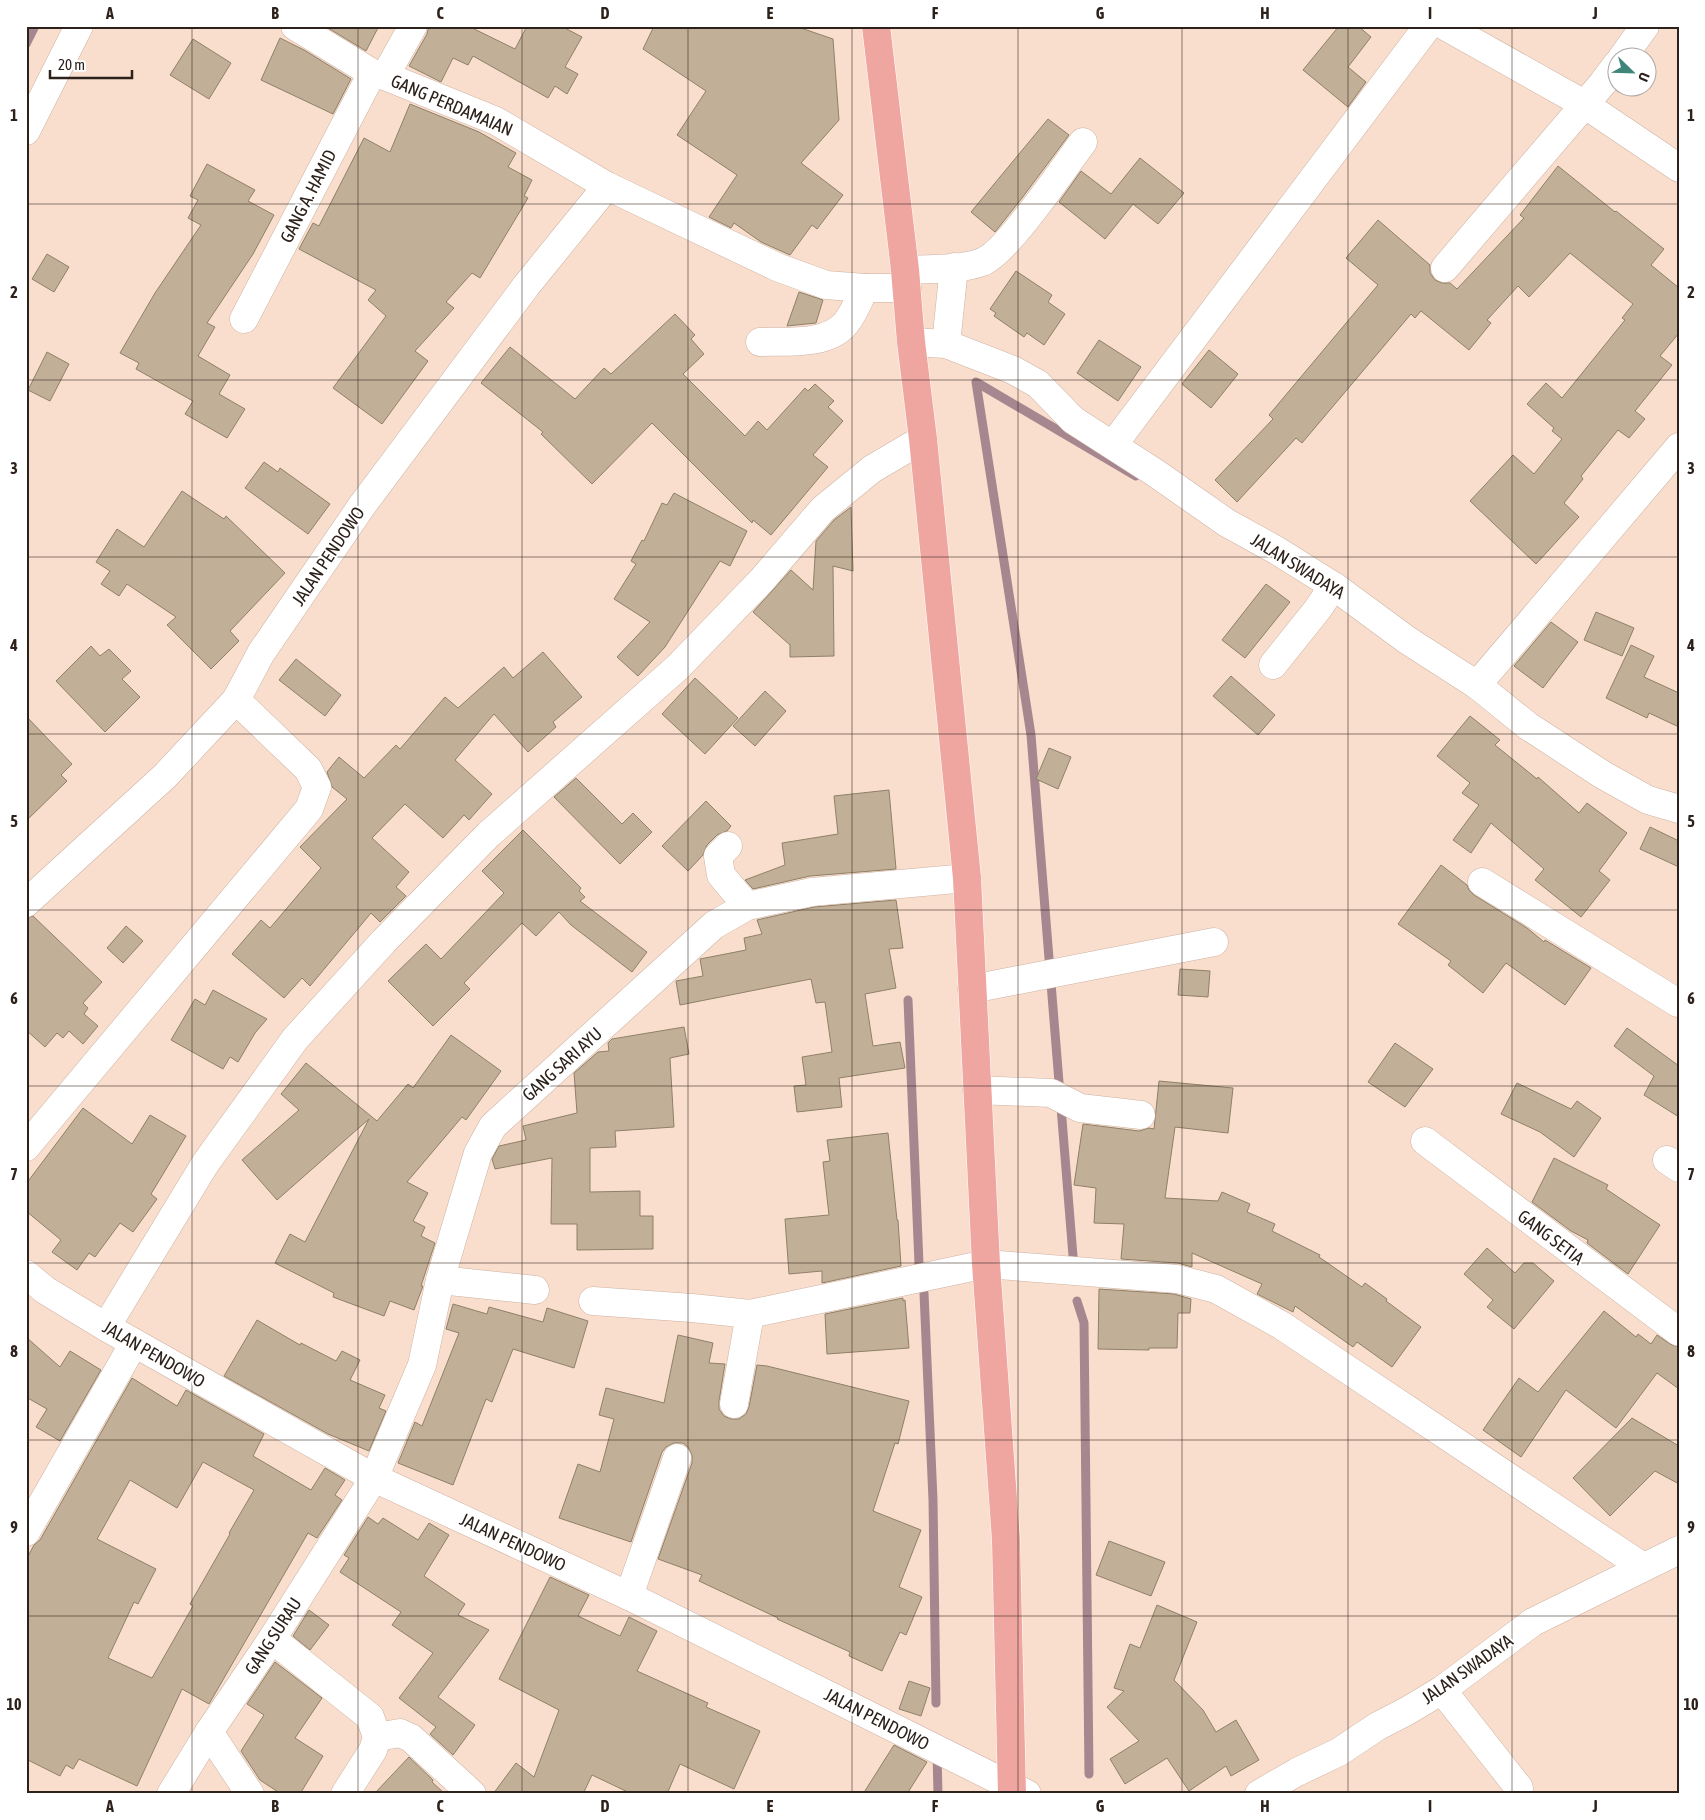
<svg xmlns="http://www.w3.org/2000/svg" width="1705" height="1820" font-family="'Asap Condensed',sans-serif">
  <rect width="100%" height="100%" fill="#fadecd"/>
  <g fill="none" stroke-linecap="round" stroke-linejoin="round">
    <g stroke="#a6868f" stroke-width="9">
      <polyline points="26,44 35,26"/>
      <polyline points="908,1000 919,1264"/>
      <polyline points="1073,1256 1031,735 976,382 1136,476"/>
      <polyline points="924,1293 933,1500 936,1703"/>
      <polyline points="1077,1301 1084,1323 1089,1774"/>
      <polyline points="937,1754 938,1794"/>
    </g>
  </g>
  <g fill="#c1b097" stroke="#8f8068" fill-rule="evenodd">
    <polygon points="329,26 379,26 366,51 328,28"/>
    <polygon points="429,26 468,26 515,49 527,26 561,26 582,37 565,67 578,74 567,94 555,86 548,98 473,56 468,65 453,58 441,82 409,66 427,34"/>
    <polygon points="654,26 795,26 833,39 839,120 801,163 843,195 817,229 812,225 790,255 761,242 734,223 731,228 709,217 737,175 677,135 706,91 643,49"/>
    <polygon points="1339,26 1358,26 1371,37 1348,67 1366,82 1348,107 1303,70"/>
    <polygon points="280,38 304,50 351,79 333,114 261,80"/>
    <polygon points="193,39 231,63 209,99 170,75"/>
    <polygon points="410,104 479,132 516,153 508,167 532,180 524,196 528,198 480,278 472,273 446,302 454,308 415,351 428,361 382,424 333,388 386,316 368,300 376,290 299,249 313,223 319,226 364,138 390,152"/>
    <polygon points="1048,119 1069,135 1022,198 995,232 971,212"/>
    <polygon points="1140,158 1184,193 1158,224 1133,204 1105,239 1059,202 1081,171 1111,194"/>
    <polygon points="207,164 255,190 248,201 274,215 253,254 207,323 215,327 198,356 230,375 219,394 245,409 227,438 185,414 193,401 136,369 139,363 120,353 155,293 201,225 188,218 198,200 190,196"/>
    <polygon points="1558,166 1615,212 1616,211 1664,249 1651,265 1679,288 1679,333 1660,356 1672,365 1635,411 1645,419 1629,438 1618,430 1581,476 1583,479 1564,503 1579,517 1536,564 1470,501 1513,455 1534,474 1562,439 1552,431 1554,428 1527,404 1546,383 1562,398 1625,320 1622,318 1633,304 1570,253 1529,297 1518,286 1487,320 1491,323 1469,350 1421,311 1415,318 1411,314 1302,443 1296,438 1237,502 1215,480 1273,419 1269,415 1378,285 1346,258 1378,220 1430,265 1430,273 1435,280 1442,283 1450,283 1457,289 1524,218 1520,215"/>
    <polygon points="47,254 69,267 54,292 32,279"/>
    <polygon points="1016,271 1052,295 1048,302 1065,314 1044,345 1027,333 1024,337 994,316 996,313 990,309"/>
    <polygon points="799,292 823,300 816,323 787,326"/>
    <polygon points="675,314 695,335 691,339 704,354 683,374 745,436 758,421 767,430 805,388 808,391 815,384 834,401 828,407 843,421 813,455 828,467 771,535 753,520 752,523 652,423 592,484 541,434 543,432 481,383 510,347 575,399 604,368 611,374"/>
    <polygon points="1099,340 1141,367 1118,401 1077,373"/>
    <polygon points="1209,350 1238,374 1211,408 1182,384"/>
    <polygon points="47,352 69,364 50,401 28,390"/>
    <polygon points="264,462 278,472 280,468 330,504 308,534 245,488"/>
    <polygon points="182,491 224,519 226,516 285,573 230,631 239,641 211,669 167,625 176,617 127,584 119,596 101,584 110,571 96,562 117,529 144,547"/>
    <polygon points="674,493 747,531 730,566 720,561 665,647 638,676 617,657 650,622 614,599 636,564 631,561 642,540 644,541 662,503 667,505"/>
    <polygon points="851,507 853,571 833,566 834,656 790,657 790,645 753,612 791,570 813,590 816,541 834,520"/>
    <polygon points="1266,584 1290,602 1245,658 1222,640"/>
    <polygon points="1596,612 1634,628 1622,656 1584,640"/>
    <polygon points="1551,622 1578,642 1543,688 1514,666"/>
    <polygon points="1631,645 1654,656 1644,677 1679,693 1679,727 1649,713 1647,718 1606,698"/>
    <polygon points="91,646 100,656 109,649 131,671 122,679 140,697 105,732 56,681"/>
    <polygon points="543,652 582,697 553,722 556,727 528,752 494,714 455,760 492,794 469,820 464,815 443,838 405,804 372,838 409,872 396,887 406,896 380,922 371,913 310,986 302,978 284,998 232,954 261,920 270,928 321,868 300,847 347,799 332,787 327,772 339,757 364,778 396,745 400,749 445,697 458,708 504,667 513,678"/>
    <polygon points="296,659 341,695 325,716 279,680"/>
    <polygon points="1231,676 1275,715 1258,735 1213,696"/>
    <polygon points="695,678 738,718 705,754 662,714"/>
    <polygon points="765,691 786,711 755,746 733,726"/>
    <polygon points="26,716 72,764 61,775 67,781 26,821"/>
    <polygon points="1470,716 1500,740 1495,745 1537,779 1538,777 1579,813 1587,803 1627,833 1599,871 1610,880 1581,917 1535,880 1544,869 1491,823 1471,853 1453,840 1479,805 1462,793 1470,783 1437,756"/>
    <polygon points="1049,748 1071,757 1058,789 1036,779"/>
    <polygon points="576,778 622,824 633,813 652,832 620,864 554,797"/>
    <polygon points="889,790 896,869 810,876 753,889 745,880 785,865 782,843 838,834 834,796"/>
    <polygon points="706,801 731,826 727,831 717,835 707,845 703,855 688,871 662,846"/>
    <polygon points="1650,827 1679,841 1679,867 1640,849"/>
    <polygon points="523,830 581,888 579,891 585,897 580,901 647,952 632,972 571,925 559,912 536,936 522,923 464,983 470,989 433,1026 388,981 426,944 441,959 504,893 482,871"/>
    <polygon points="1441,865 1467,885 1469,890 1474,895 1527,928 1544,942 1545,940 1591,968 1565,1005 1506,963 1483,993 1448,965 1451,961 1398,924"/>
    <polygon points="896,900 903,948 889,949 896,988 865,994 873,1046 900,1042 905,1068 839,1078 842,1107 797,1112 794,1086 806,1085 802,1057 832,1052 825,1002 816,1003 811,979 680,1005 676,981 703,976 700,959 746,950 744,938 762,934 757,920 814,907"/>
    <polygon points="33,916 102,982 83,1003 88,1008 84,1014 98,1026 83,1044 69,1031 63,1038 57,1033 45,1047 26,1030 26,918"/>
    <polygon points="126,926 143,941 123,963 107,948"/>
    <polygon points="1180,969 1210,971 1208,997 1178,995"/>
    <polygon points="213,990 267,1019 255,1033 238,1062 230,1057 223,1069 171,1040 195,999 205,1005"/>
    <polygon points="684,1027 689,1054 670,1058 674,1127 615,1131 616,1147 590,1148 590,1192 640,1191 640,1216 653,1216 653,1249 577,1250 577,1224 551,1224 552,1158 495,1169 492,1159 499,1146 526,1140 523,1126 577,1113 574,1073 598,1052 609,1051 608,1043 612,1039"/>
    <polygon points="1627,1028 1679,1066 1679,1117 1644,1095 1654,1076 1614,1046"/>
    <polygon points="451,1035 501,1071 466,1120 462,1117 407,1182 428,1193 413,1221 425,1227 421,1236 435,1243 421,1286 423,1286 414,1310 390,1301 384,1316 333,1297 334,1293 275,1263 290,1234 305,1242 369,1119 277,1200 242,1160 299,1110 281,1094 306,1063 377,1121 408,1084 413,1088"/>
    <polygon points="1395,1043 1433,1069 1405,1107 1368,1082"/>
    <polygon points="1159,1081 1233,1088 1228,1133 1175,1127 1165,1198 1218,1201 1222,1192 1250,1204 1247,1212 1275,1224 1272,1231 1320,1255 1319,1257 1362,1287 1365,1283 1387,1299 1386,1301 1421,1327 1392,1367 1357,1342 1353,1347 1295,1306 1293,1312 1257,1294 1262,1284 1192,1253 1192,1267 1178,1263 1121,1259 1124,1224 1094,1223 1096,1188 1074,1185 1083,1124 1139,1131 1149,1128 1154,1129"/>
    <polygon points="1517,1083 1571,1109 1577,1101 1601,1118 1574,1157 1540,1132 1501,1114"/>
    <polygon points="83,1108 132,1144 150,1115 186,1136 151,1194 157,1199 133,1232 120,1223 95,1257 89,1253 77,1270 52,1252 61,1240 26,1211 26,1184"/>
    <polygon points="888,1133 897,1220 898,1220 901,1266 822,1283 822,1271 789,1274 785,1219 829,1215 823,1162 830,1161 827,1140"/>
    <polygon points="1554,1158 1608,1185 1606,1189 1660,1225 1628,1274 1587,1243 1588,1240 1571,1231 1532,1202"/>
    <polygon points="1487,1248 1515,1273 1524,1263 1533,1263 1554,1281 1514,1329 1487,1307 1493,1300 1464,1274"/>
    <polygon points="1099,1289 1174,1294 1191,1299 1190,1313 1178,1313 1177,1348 1149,1348 1149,1350 1098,1349"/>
    <polygon points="903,1298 903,1301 905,1300 909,1348 827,1354 825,1314"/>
    <polygon points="453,1304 487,1314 489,1307 543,1322 547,1308 588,1321 574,1368 513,1349 492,1402 486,1399 453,1485 398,1463 415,1422 422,1426 459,1333 446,1329"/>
    <polygon points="1604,1311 1636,1337 1638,1334 1651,1344 1657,1335 1670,1344 1679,1347 1679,1389 1657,1373 1616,1428 1566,1390 1521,1457 1483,1430 1519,1378 1538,1392"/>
    <polygon points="257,1320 300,1345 301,1343 336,1361 342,1351 360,1360 350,1380 385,1395 379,1408 386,1411 369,1451 328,1434 224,1376"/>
    <polygon points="678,1335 713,1343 709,1363 725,1364 719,1401 719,1409 724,1416 731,1419 739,1419 746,1414 749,1407 757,1365 767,1366 909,1401 898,1444 895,1443 873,1511 921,1530 899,1587 922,1597 906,1635 900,1632 882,1671 849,1656 850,1652 777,1619 778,1618 699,1581 702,1575 658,1559 692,1463 692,1455 688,1447 683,1443 674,1443 666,1447 662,1452 631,1542 559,1518 578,1464 600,1472 614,1419 599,1415 606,1388 664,1403"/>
    <polygon points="26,1337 60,1367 70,1351 101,1370 60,1441 36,1427 47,1409 26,1397"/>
    <path d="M 132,1378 L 177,1406 L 186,1390 L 264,1434 L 253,1456 L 311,1490 L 325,1468 L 345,1480 L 335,1495 L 342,1500 L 317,1538 L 308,1533 L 209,1704 L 182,1689 L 137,1786 L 79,1759 L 73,1769 L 66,1765 L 60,1776 L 26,1759 L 26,1560 L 34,1545 L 40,1540 ZM 203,1462 L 254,1490 L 229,1533 L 230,1534 L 190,1604 L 193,1606 L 152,1678 L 108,1658 L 134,1602 L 138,1604 L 156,1569 L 97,1539 L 130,1480 L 177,1508 Z"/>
    <polygon points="1632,1418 1679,1446 1679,1484 1655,1471 1610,1516 1573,1478"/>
    <polygon points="368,1517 378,1524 383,1518 418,1540 429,1523 449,1535 424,1576 465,1604 458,1615 489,1630 438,1697 475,1725 453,1755 430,1734 436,1727 399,1698 433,1653 392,1625 401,1612 340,1572 349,1558 344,1555"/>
    <polygon points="1109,1541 1165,1562 1151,1596 1096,1575"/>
    <polygon points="550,1577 589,1595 578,1616 620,1636 629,1617 657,1631 637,1671 708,1703 706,1707 760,1731 734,1789 680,1764 667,1794 632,1794 592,1775 583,1794 493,1794 516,1763 534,1777 559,1710 499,1679"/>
    <polygon points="1157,1605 1197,1622 1174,1680 1203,1710 1216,1732 1236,1720 1259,1760 1231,1776 1226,1766 1189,1791 1167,1758 1125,1784 1110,1759 1139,1741 1107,1707 1124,1691 1114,1688 1130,1644 1140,1648"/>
    <polygon points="309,1610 329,1625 310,1650 293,1636"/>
    <polygon points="275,1662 322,1698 295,1738 323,1756 300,1794 281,1794 260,1780 241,1751 264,1715 247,1704"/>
    <polygon points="909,1681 930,1688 921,1716 899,1709"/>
    <polygon points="894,1745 927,1762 907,1794 863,1794"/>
    <polygon points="409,1757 433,1780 432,1782 445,1794 374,1794"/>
  </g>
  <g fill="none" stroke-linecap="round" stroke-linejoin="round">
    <defs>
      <g id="minor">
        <polyline points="295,26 372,73 385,76 496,121 607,186 777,267 826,285 865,288 907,288"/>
        <polyline points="1445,26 1584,104 1679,168"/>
        <polyline points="1622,58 1645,26"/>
        <polyline points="385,76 413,26"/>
        <polyline points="26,131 79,26"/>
        <polyline points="1445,268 1603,83 1618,63"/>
        <path d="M 905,270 C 927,269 961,270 982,262 C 1006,254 1065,166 1083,142"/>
        <polyline points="244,319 372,73"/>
        <path d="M 760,342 C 787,341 827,346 846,323 C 854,313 859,299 865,288"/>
        <polyline points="911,342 946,344 1013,370 1038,384 1073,420 1154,472 1227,523 1276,550 1335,587 1407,640 1477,685 1528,726 1603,775 1648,800 1679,809"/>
        <polyline points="946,344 954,267"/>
        <polyline points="1113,445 1428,26"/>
        <polyline points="1273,665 1317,610 1330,591 1335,587"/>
        <polyline points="1477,685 1679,447"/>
        <polyline points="728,846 718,856 721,875 747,906"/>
        <polyline points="1482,882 1678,1003 1679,1002"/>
        <polyline points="26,903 165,776 236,700 261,653 361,507 526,286 607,186"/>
        <polyline points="972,989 1214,942"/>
        <polyline points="977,1090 1051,1093 1080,1108 1141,1115"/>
        <polyline points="1425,1141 1679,1332"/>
        <polyline points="26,1147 309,809 317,787 308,769 236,700"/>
        <polyline points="1667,1160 1679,1168"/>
        <polyline points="26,1274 45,1290 106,1327 374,1478 629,1596 1027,1794"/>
        <polyline points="440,1280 535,1290"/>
        <polyline points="593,1301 692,1308 750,1314 986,1264 1177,1279 1216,1289 1281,1325 1643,1567"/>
        <polyline points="106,1327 205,1164 295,1039 384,941 489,834 678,667 762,580 823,509 872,469 923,439"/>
        <polyline points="734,1404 750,1314"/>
        <polyline points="26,1532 134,1343"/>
        <polyline points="629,1596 677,1458"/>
        <polyline points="272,1639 370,1717 377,1737 373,1750 345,1794"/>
        <polyline points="1442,1690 1519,1788"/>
        <polyline points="209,1732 250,1794"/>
        <polyline points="377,1737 400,1733 411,1738 472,1794"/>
        <polyline points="171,1794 209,1732 272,1639 374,1478 422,1365 440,1280 478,1153 493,1126 714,925 747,906 812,892 967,878"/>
        <polyline points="1259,1794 1297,1772 1339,1752 1378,1726 1407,1711 1442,1690 1533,1622 1679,1550"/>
      </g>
      <polyline id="major" points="876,26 905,270 911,342 923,439 967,878 986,1264 1006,1540 1012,1794"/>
    </defs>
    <use href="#minor" stroke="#cdb2a2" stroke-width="29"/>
    <use href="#major" stroke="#fff" stroke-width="29"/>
    <use href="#minor" stroke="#fff" stroke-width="28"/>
    <use href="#major" stroke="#efa6a0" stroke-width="28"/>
  </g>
  <path fill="none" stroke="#2c211b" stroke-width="1" stroke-opacity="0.55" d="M 192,26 L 192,1794M 358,26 L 358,1794M 522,26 L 522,1794M 688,26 L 688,1794M 852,26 L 852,1794M 1018,26 L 1018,1794M 1182,26 L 1182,1794M 1348,26 L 1348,1794M 1512,26 L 1512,1794M 26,204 L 1679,204M 26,380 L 1679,380M 26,557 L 1679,557M 26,734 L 1679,734M 26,910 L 1679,910M 26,1086 L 1679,1086M 26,1263 L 1679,1263M 26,1440 L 1679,1440M 26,1616 L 1679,1616"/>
  <g text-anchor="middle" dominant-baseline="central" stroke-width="4" stroke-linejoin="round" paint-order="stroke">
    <g font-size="18" fill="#2c211b" stroke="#fff">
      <text transform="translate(452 105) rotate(23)">GANG PERDAMAIAN</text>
      <text transform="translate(308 196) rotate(-63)">GANG A. HAMID</text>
      <text transform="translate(328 556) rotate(-56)">JALAN PENDOWO</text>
      <text transform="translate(1298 566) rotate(32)">JALAN SWADAYA</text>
      <text transform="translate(562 1064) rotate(-42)">GANG SARI AYU</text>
      <text transform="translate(1551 1237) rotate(37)">GANG SETIA</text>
      <text transform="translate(154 1354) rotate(30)">JALAN PENDOWO</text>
      <text transform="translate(513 1542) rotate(25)">JALAN PENDOWO</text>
      <text transform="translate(273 1636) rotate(-57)">GANG SURAU</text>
      <text transform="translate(1467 1669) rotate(-35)">JALAN SWADAYA</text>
      <text transform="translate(877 1719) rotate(27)">JALAN PENDOWO</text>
    </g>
  </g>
  <rect width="1705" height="1820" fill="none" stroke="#ffffff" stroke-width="55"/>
  <g transform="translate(1632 72) rotate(113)"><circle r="24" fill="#ffffff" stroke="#aba6a4"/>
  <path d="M0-4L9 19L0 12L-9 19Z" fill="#40857a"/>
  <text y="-8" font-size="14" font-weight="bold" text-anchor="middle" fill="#2c211b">U</text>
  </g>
  <path d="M50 70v8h82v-8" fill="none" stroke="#2c211b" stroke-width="2.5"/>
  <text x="58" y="70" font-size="15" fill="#2c211b" stroke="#ffffff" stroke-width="4" paint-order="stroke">20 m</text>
  <rect x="28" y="28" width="1650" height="1764" fill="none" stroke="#2c211b" stroke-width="2"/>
  <g font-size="16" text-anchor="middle" font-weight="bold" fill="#2c211b">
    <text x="110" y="19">A</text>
    <text x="275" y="19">B</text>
    <text x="440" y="19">C</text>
    <text x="605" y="19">D</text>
    <text x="770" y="19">E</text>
    <text x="935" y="19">F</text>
    <text x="1100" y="19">G</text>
    <text x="1265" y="19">H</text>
    <text x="1430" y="19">I</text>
    <text x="1595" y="19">J</text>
    <text x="14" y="121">1</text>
    <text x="1691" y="121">1</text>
    <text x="14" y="298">2</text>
    <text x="1691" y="298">2</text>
    <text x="14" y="474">3</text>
    <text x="1691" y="474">3</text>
    <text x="14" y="651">4</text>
    <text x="1691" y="651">4</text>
    <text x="14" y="827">5</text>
    <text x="1691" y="827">5</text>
    <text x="14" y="1004">6</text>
    <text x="1691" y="1004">6</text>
    <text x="14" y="1180">7</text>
    <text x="1691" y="1180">7</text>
    <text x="14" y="1357">8</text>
    <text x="1691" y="1357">8</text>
    <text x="14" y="1533">9</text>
    <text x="1691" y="1533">9</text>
    <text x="14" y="1710">10</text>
    <text x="1691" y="1710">10</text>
    <text x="110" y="1812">A</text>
    <text x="275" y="1812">B</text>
    <text x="440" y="1812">C</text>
    <text x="605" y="1812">D</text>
    <text x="770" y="1812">E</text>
    <text x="935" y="1812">F</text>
    <text x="1100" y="1812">G</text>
    <text x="1265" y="1812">H</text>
    <text x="1430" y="1812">I</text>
    <text x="1595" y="1812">J</text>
  </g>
</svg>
